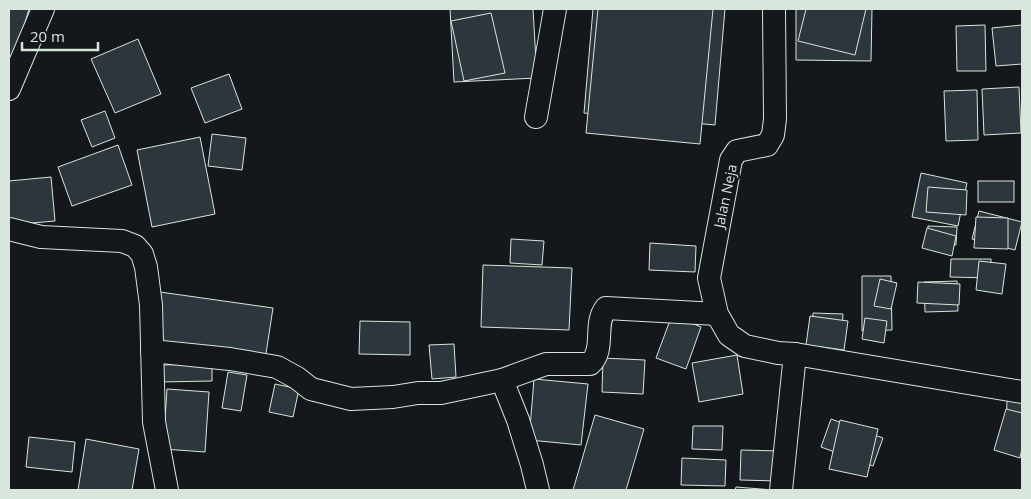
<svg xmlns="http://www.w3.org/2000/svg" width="1031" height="499" font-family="'Open Sans',sans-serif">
  <rect width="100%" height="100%" fill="#14181c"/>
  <g fill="#2c363c" stroke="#d8e6dc">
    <polygon points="9,9 29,9 14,60 9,58"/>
    <polygon points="450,9 533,9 537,78 454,82"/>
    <polygon points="593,9 725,9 715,125 584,113"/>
    <polygon points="598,9 713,9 700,144 586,133"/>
    <polygon points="796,9 872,9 871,61 796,60"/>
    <polygon points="806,9 866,9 855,55 798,41"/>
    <polygon points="491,13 505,73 464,81 451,21"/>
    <polygon points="985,25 986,71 957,71 956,26"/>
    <polygon points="1022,25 1022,64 996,66 992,28"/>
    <polygon points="138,39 161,94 115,113 91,59"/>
    <polygon points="229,74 242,109 205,123 191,88"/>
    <polygon points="1019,87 1021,133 984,135 982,89"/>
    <polygon points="977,90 978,140 946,141 944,91"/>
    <polygon points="105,111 115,138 92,147 81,120"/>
    <polygon points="212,134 246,138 242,170 208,166"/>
    <polygon points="200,137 215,214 152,227 137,150"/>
    <polygon points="118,145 132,185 72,206 58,167"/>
    <polygon points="921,173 967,183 958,226 912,217"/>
    <polygon points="51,177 55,221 9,225 9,181"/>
    <rect x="978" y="181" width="36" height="21"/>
    <polygon points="928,187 967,190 966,215 926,212"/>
    <polygon points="979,211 1022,222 1015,250 972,239"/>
    <polygon points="976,217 1008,218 1008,249 974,248"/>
    <polygon points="928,226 957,227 956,245 927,243"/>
    <polygon points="927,228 956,236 952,256 922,248"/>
    <polygon points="511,239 544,241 542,265 510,263"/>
    <polygon points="650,243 696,246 695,272 649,270"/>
    <polygon points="951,259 991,259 991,278 950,277"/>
    <polygon points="979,261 1006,264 1002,294 976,290"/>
    <polygon points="483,265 572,268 569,330 481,327"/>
    <polygon points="862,276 891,276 892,330 862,331"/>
    <polygon points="880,279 897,283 891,309 874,306"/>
    <polygon points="957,281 958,311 925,312 924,282"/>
    <polygon points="918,282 960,284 959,305 917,303"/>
    <polygon points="160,292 273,308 265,360 153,344"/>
    <polygon points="813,313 843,314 841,350 812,349"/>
    <polygon points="672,315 701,327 686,369 656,358"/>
    <polygon points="810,316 848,321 844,350 806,345"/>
    <polygon points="865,318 887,321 884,343 862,339"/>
    <polygon points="360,321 410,322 410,355 359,354"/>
    <polygon points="454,344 456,377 432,379 429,345"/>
    <polygon points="737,355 743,394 699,402 692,363"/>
    <polygon points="603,358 645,360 643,394 602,392"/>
    <polygon points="212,364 212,381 159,382 159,365"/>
    <polygon points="228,372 247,375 241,411 222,408"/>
    <polygon points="534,379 588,384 581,445 529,440"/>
    <polygon points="275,384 299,389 293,417 269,412"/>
    <polygon points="167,389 209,392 205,452 163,449"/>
    <polygon points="1007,400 1022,401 1022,435 1006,435"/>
    <polygon points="1006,409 1022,413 1022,448 1020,458 994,450"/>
    <polygon points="595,415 644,429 626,490 573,490"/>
    <polygon points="831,419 883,438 873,466 821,447"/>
    <polygon points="840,420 878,429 867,477 829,469"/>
    <polygon points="693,426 723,426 722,450 692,449"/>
    <polygon points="29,437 75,442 72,472 26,467"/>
    <polygon points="86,439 139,449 132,490 78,490"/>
    <polygon points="741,450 780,451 779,481 740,480"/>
    <polygon points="682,458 726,460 725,486 681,485"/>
    <polygon points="736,487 773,490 735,490"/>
  </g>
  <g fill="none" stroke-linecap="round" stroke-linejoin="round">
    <defs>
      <g id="minor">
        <polyline points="774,9 775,119 773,135 767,145 737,151 731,160 709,278 717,314 729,335 745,346 778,353 795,354 1022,392"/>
        <polyline points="9,89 43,9"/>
        <polyline points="536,117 555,9"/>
        <polyline points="9,229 41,237 122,241 135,246 142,254 146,267 151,305 154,422 167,490"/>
        <polyline points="152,351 230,359 277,367 297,378 311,389 351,399 393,397 418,393 441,393 502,380 518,420 532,465 538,490"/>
        <path d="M 502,380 L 546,364 L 590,364 C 606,349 593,324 606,308 L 717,314"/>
        <polyline points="781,490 795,354"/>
      </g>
    </defs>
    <use href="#minor" stroke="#d8e6dc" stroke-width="24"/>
    <use href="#minor" stroke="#14181c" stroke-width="22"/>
  </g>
  <g text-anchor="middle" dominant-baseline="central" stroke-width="4" stroke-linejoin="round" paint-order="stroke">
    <g font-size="14" fill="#d8e6dc" stroke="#14181c">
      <text transform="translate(725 196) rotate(-78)">Jalan Neja</text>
    </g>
  </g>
  <rect width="1031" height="499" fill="none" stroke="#d8e6dc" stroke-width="20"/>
  <path d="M22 42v8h76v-8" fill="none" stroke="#d8e6dc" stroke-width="2.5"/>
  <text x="30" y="42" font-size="15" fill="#d8e6dc" stroke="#14181c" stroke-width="4" paint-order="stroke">20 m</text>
</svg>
